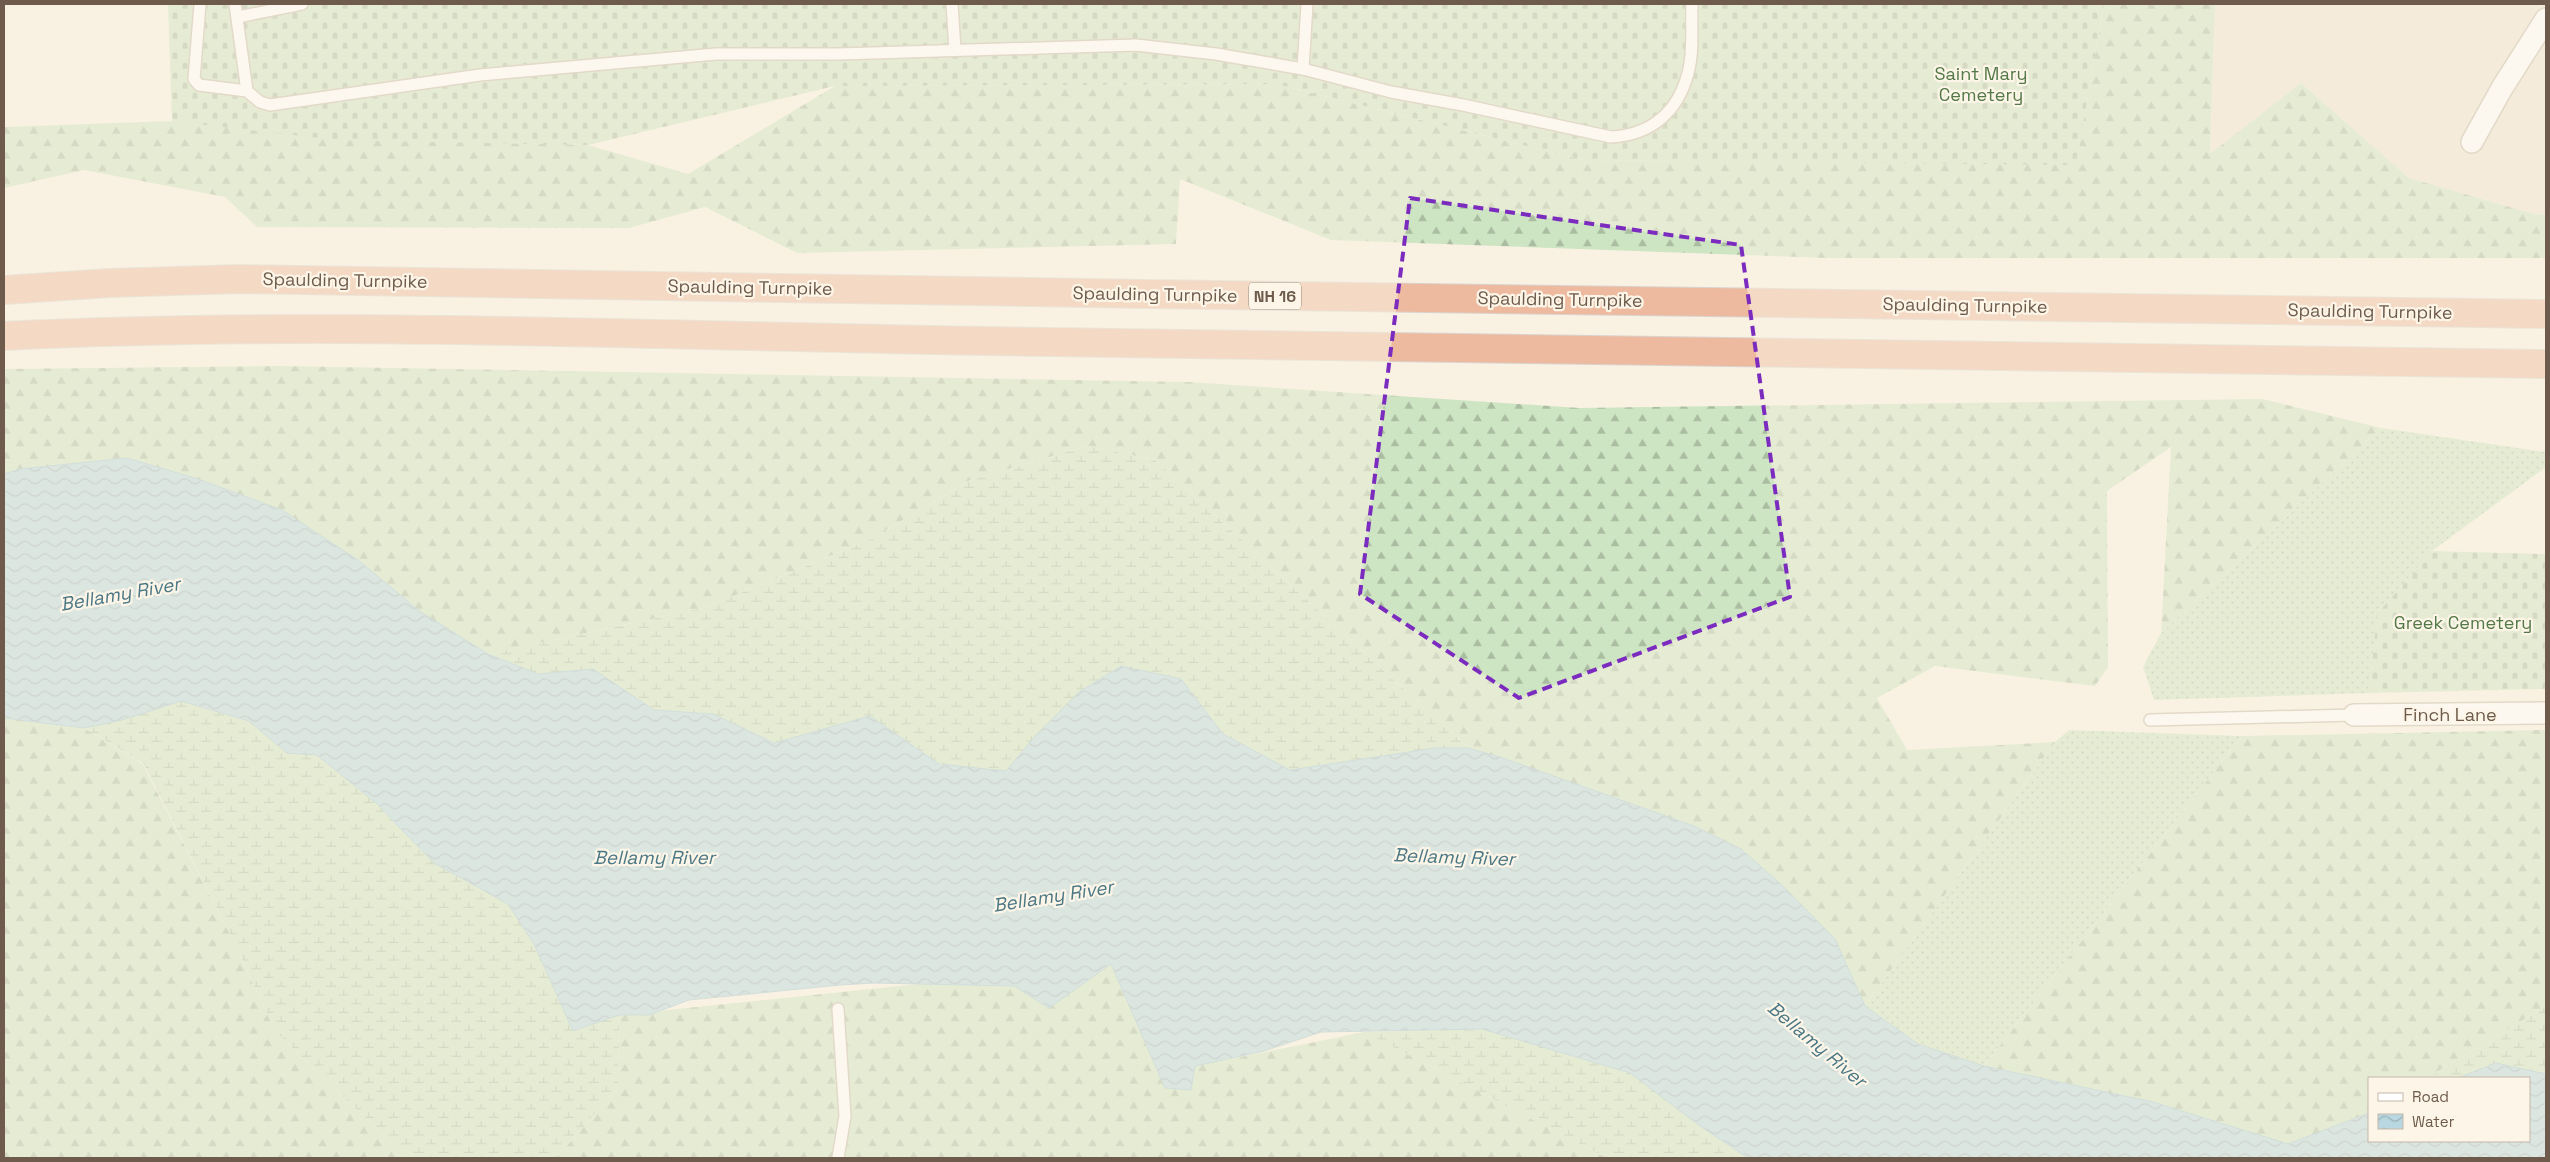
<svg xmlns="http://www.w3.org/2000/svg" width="2550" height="1162" font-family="'Space Grotesk',sans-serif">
  <defs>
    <pattern id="grass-dots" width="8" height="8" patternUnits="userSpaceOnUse" patternTransform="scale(1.25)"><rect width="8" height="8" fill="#cee5c3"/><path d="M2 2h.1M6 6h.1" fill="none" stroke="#abbda1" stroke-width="1.8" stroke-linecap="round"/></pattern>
    <pattern id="forest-firs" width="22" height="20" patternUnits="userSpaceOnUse" patternTransform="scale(1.25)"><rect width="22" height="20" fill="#cee5c3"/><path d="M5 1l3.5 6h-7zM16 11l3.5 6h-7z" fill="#abbda1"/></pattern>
    <pattern id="wetland-marsh" width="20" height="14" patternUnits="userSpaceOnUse" patternTransform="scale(1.25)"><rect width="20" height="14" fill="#cee5c3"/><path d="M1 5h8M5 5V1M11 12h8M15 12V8" fill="none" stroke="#abbda1"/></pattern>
    <pattern id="cemetery-stones" width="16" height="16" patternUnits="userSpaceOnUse" patternTransform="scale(1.25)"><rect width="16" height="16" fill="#cee5c3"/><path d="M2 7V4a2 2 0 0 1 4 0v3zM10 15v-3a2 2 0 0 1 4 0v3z" fill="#abbda1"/></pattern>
    <pattern id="water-waves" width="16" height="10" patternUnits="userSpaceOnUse" patternTransform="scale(1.25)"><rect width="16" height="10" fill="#b9d7e0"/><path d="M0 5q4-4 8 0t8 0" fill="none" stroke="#9bb1b8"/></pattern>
  </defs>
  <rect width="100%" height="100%" fill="#f9f2e2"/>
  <polygon fill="#ede2d0" points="2215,4 2546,4 2546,214 2537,215 2409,178 2301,83 2210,155"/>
  <g fill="url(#grass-dots)">
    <polygon points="2381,428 2546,452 2546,467 2432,551 2378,613 2369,693 2154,700 2143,667 2161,633"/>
    <polygon points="2069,730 2242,736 1984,1066 1918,1044 1865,1006 2055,742"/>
  </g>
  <g fill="url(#forest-firs)">
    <polygon points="2104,4 2215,4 2210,154 2301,83 2409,178 2537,215 2546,214 2546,258 1828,258 1331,240 1180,179 1176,244 797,253 705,207 629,228 257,227 225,197 84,170 4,188 4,127 172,121 588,145 688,174 835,86 1276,84 1583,160 2076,164"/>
    <polygon points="281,366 1188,382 1579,408 2262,399 2381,428 2161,633 2171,447 2107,491 2108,667 2095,686 1935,666 1877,698 1907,750 2055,742 1865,1006 1835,939 1585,788 1500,757 1468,748 1155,460 1087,446 968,481 871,539 707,607 488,654 421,612 358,560 282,510 198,479 127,458 20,469 4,474 4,369"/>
    <polygon points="4,718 84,728 142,763 232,938 275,1031 396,1147 420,1158 4,1158"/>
    <polygon points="2546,730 2546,1006 2427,1078 2369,1078 2369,1113 2288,1144 2153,1102 1984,1066 2242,736"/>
    <polygon points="1112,964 1195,1066 1364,1032 1607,1158 556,1158 618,1087 619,1015"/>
  </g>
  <g fill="url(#wetland-marsh)">
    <polygon points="1087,446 1155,460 1468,748 1435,748 1290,770 1223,734 1181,679 1079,692 1036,735 1006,771 939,764 870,716 774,743 713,714 654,710 593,669 538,674 488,654 707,607 871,539 968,481"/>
    <polygon points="181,701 249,721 287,753 317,755 377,804 434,863 508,904 534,944 573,1031 619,1015 618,1087 556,1158 420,1158 396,1147 275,1031 232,938 143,763 84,728 122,720"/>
    <polygon points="2546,1006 2546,1074 2496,1063 2458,1078 2427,1078"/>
    <polygon points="1482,1029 1630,1073 1700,1126 1748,1158 1607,1158 1364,1032"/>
  </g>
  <g fill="url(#cemetery-stones)">
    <polygon points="168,4 2104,4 2076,165 1583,160 1276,84 835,86 588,145 337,140 172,121"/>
    <polygon points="2432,551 2546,554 2546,689 2369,693 2377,614"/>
  </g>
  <polygon fill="url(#water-waves)" stroke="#a1c5d1" points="127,458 198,479 282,510 358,560 421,612 488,654 538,674 593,669 654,710 713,714 774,743 870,716 939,764 1006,771 1036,735 1079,692 1121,666 1181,679 1223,734 1290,770 1435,748 1468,748 1500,757 1694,826 1741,849 1783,886 1835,939 1865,1006 1918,1044 1984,1066 2153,1102 2288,1144 2369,1113 2369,1141 2529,1141 2529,1078 2458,1078 2496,1063 2546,1074 2546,1158 1748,1158 1700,1126 1630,1073 1482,1029 1321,1032 1264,1051 1195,1066 1191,1090 1165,1088 1111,964 1049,1008 1014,986 873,983 840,985 689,1000 649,1015 619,1015 573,1031 534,944 508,904 434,863 377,804 317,755 287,753 249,721 181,701 122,720 84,728 4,718 4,474 20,469"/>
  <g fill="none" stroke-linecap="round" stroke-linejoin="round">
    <defs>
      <g id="service">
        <polyline points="200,4 194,79 199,85 247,91 235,4"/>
        <polyline points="952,4 955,50"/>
        <path d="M 1307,4 L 1303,69 L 1391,92 L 1463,105 L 1611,137 C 1651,135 1678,112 1688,73 C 1694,52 1691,26 1692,4"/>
        <polyline points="238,17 302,4"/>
        <polyline points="247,91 260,102 270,105 480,75 716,54 840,54 1136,45 1216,54 1303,69"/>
        <polyline points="2150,720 2354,715"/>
        <polyline points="838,1158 845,1116 838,1009"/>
      </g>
      <g id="minor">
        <polyline points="2472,142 2502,88 2546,19"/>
        <polyline points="2354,715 2546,713"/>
      </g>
      <g id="motorway">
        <polyline points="4,290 110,283 239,279 1147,294 2546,314"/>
        <path d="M 4,336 C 331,320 660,336 987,341 C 1507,350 2027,357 2546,364"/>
      </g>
    </defs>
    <use href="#service" stroke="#c8baab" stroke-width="14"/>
    <use href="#minor" stroke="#c8baab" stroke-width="24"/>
    <use href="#motorway" stroke="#d9d4d0" stroke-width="30"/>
    <use href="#service" stroke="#fff" stroke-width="11"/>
    <use href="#minor" stroke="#fff" stroke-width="21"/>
    <use href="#motorway" stroke="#edba9f" stroke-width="28"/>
  </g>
  <path d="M0 0H2550V1162H0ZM 1410,198 L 1741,245 L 1790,597 L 1519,698 L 1360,594 Z" fill="#f9f2e2" fill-opacity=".55" fill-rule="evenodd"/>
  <path fill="none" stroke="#7b2cbf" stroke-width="4" stroke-dasharray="10 6" stroke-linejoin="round" d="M 1410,198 L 1741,245 L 1790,597 L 1519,698 L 1360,594 Z"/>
  <g text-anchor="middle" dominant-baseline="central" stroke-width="4.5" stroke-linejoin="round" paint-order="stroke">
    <rect fill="#fdf6e8" stroke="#998a7b" stroke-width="1" x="1249" y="282.5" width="52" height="27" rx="4"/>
    <g font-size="16" font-weight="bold" fill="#6e5b4c">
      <text x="1275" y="296">NH 16</text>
    </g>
    <g font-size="18" fill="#537948" stroke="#fdf6e8">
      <text x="1981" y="73">Saint Mary<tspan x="1981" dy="21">Cemetery</tspan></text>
      <text x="2463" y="622">Greek Cemetery</text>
    </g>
    <g font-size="18" fill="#6e5b4c" stroke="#fdf6e8">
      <text transform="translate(345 280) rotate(1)">Spaulding Turnpike</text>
      <text transform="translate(750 287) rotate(1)">Spaulding Turnpike</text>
      <text transform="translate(1155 294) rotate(1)">Spaulding Turnpike</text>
      <text transform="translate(1560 299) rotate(1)">Spaulding Turnpike</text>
      <text transform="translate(1965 305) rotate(1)">Spaulding Turnpike</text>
      <text transform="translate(2370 311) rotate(1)">Spaulding Turnpike</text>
      <text x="2450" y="714">Finch Lane</text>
    </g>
    <g font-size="19" font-style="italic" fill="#4c7886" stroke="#fdf6e8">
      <text transform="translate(120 594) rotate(-10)">Bellamy River</text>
      <text x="654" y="857">Bellamy River</text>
      <text transform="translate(1454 857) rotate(2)">Bellamy River</text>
      <text transform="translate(1053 896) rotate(-9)">Bellamy River</text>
      <text transform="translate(1817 1044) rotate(40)">Bellamy River</text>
    </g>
  </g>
  <rect width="2550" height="1162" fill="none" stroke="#6e5b4c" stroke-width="10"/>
  <rect x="2368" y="1077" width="162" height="65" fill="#fdf6e8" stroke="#c4b8aa"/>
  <rect x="2378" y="1093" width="25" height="8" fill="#ffffff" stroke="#c4b8aa"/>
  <text x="2412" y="1102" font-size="15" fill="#6e5b4c">Road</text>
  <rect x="2378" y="1114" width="25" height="15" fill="url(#water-waves)" stroke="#c4b8aa"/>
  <text x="2412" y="1127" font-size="15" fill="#6e5b4c">Water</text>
</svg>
